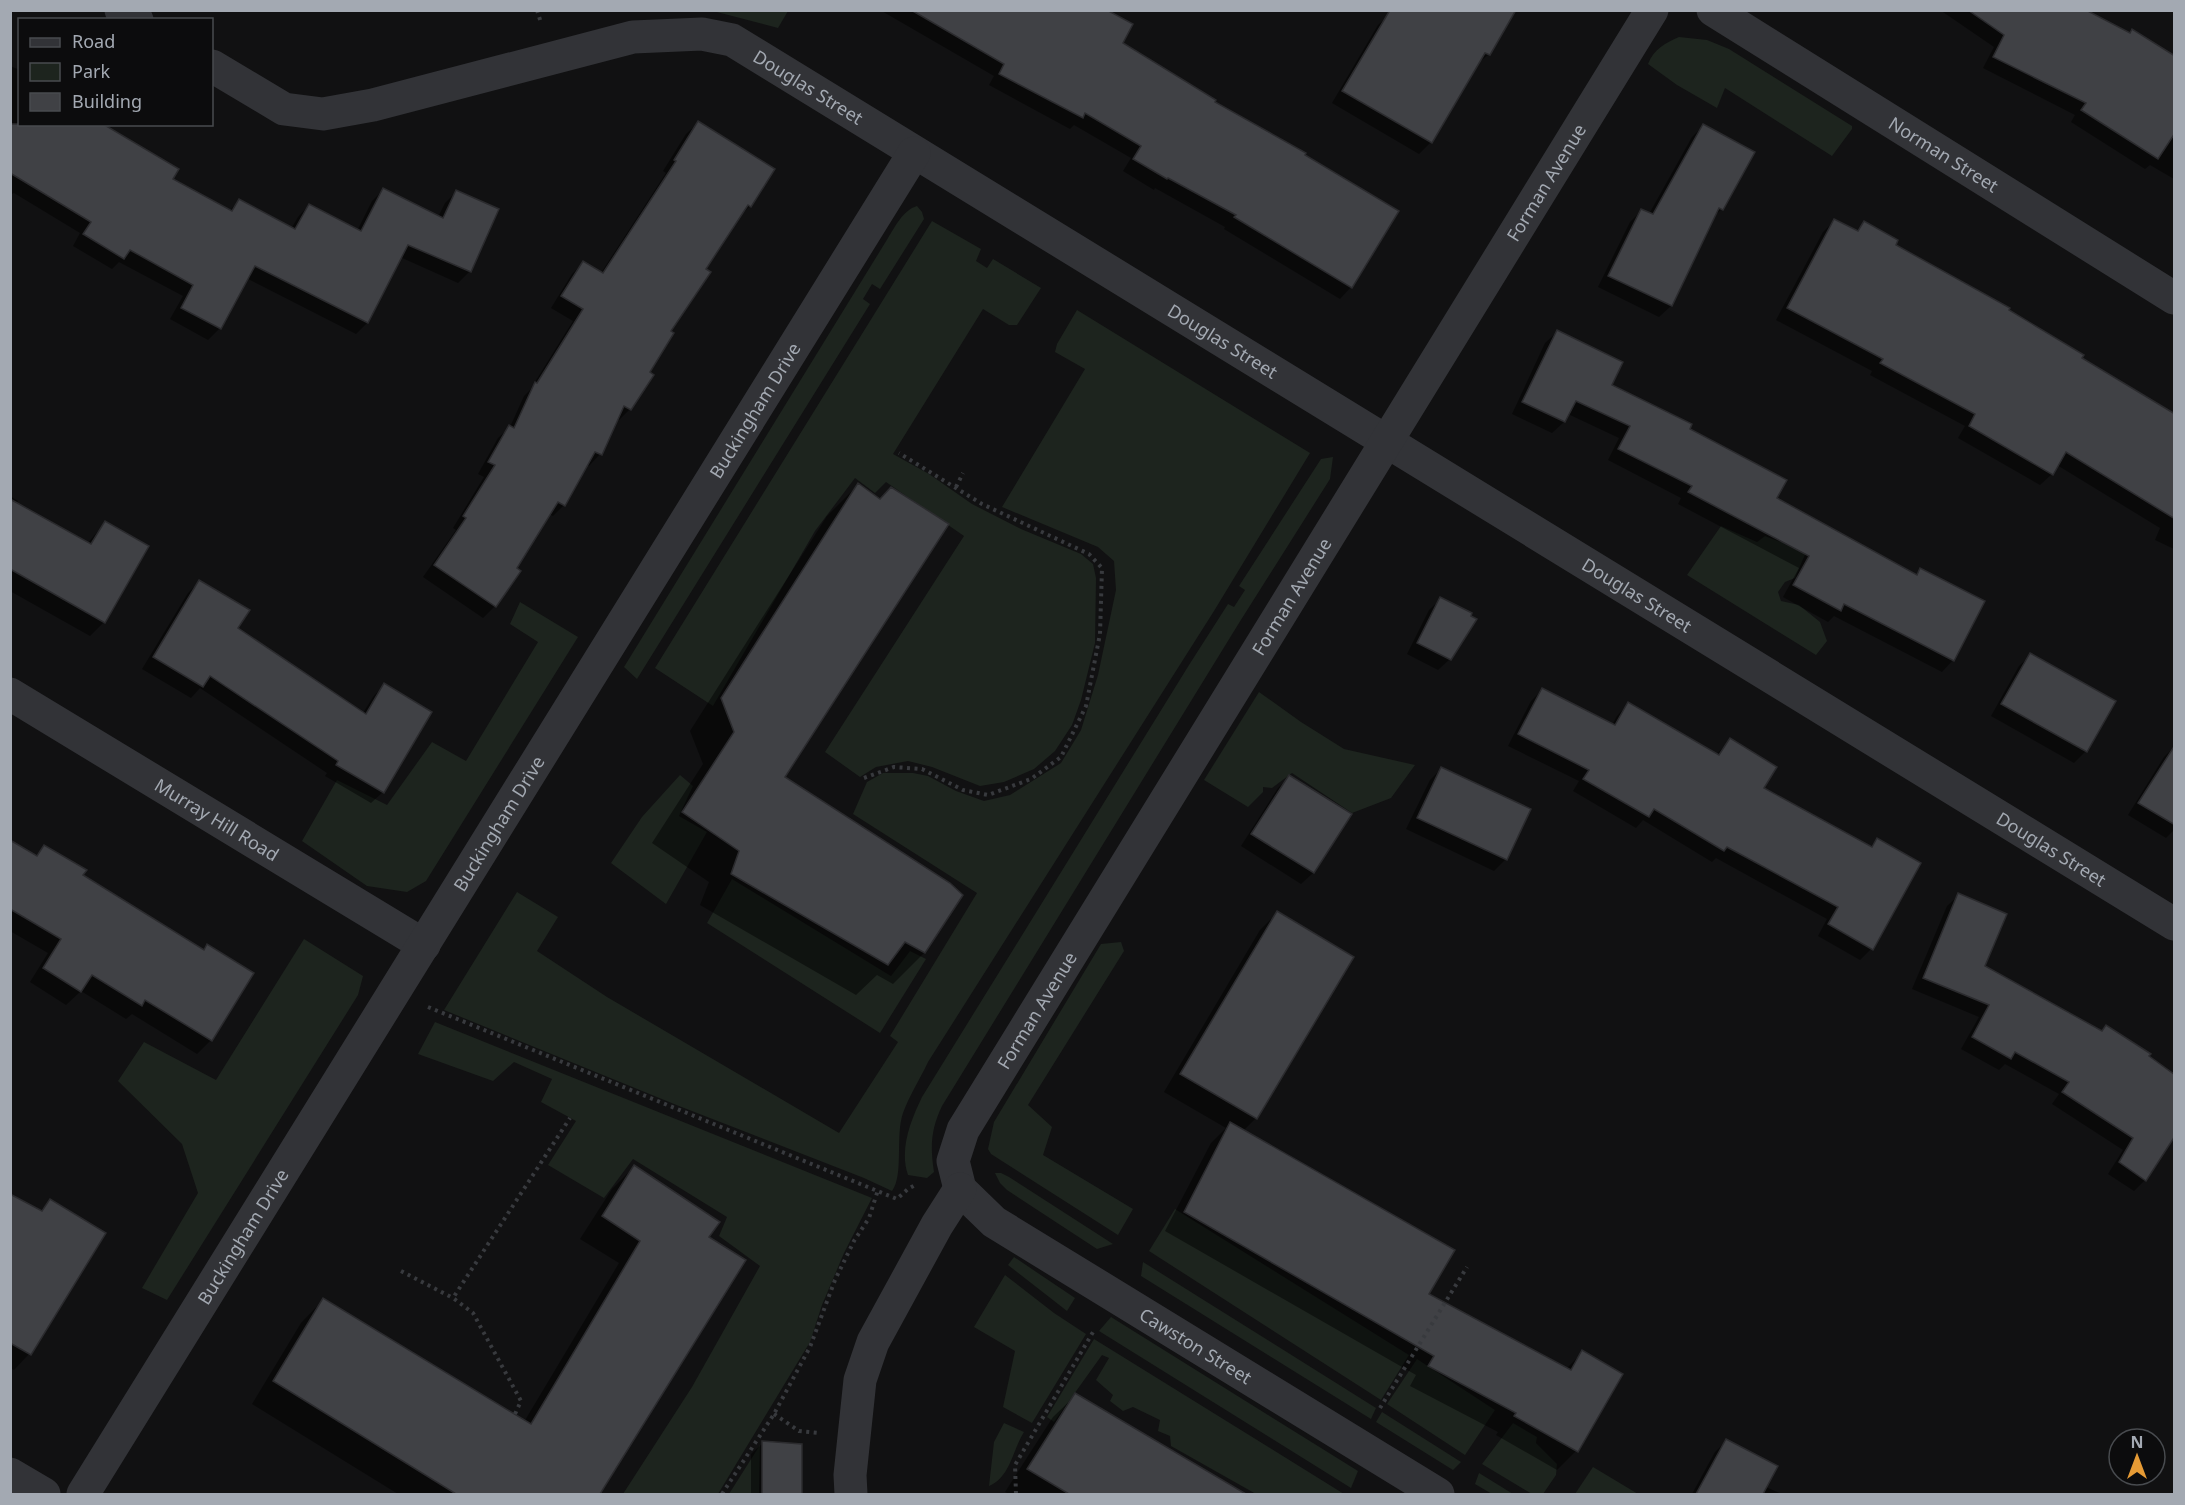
<svg xmlns="http://www.w3.org/2000/svg" width="2185" height="1505" font-family="'Noto Sans',sans-serif">
  <rect width="100%" height="100%" fill="#111112"/>
  <g fill="#1d241e">
    <polygon points="713,11 788,11 778,28"/>
    <path d="M 1679,37 L 1707,40 L 1729,49 L 1852,126 L 1852,129 L 1832,156 L 1725,88 L 1717,108 L 1677,85 L 1648,64 C 1654,49 1665,43 1679,37 Z"/>
    <path d="M 917,206 L 922,212 L 924,219 L 880,289 L 872,284 L 863,299 L 870,304 L 637,679 L 624,667 L 888,238 C 895,227 903,210 917,206 Z"/>
    <polygon points="932,221 981,249 976,261 987,268 993,259 1041,288 1017,325 1009,325 983,309 893,454 929,474 972,504 1021,529 1081,554 1093,564 1096,578 1095,643 1081,700 1072,725 1055,751 1034,769 1004,782 980,786 932,767 908,761 876,767 860,777 825,752 964,536 886,482 875,493 855,478 815,531 713,706 655,668"/>
    <path d="M 1077,310 L 1310,453 L 1214,611 L 928,1062 C 920,1079 909,1096 903,1113 C 895,1136 904,1175 892,1191 L 864,1178 L 679,1106 L 444,1010 L 517,892 L 558,917 L 537,951 L 607,997 L 839,1133 L 898,1042 L 890,1036 L 977,893 L 853,814 L 867,782 L 883,773 L 913,773 L 928,776 L 956,791 L 984,801 L 1010,795 L 1061,763 L 1081,730 L 1098,675 L 1116,590 L 1114,561 L 1098,547 L 1002,507 L 1085,369 L 1055,352 L 1057,344 Z"/>
    <path d="M 1333,457 L 1330,479 L 1239,623 L 942,1106 C 931,1129 930,1146 934,1172 L 927,1178 L 908,1175 C 899,1149 911,1120 922,1097 L 1189,665 L 1228,604 L 1234,607 L 1245,590 L 1239,586 L 1321,459 Z"/>
    <polygon points="1794,517 1816,529 1795,578 1785,582 1778,592 1781,601 1799,605 1820,622 1827,641 1816,655 1687,575 1721,526 1757,542 1765,536 1781,542"/>
    <polygon points="520,602 578,637 426,881 407,892 367,886 302,841 337,780 387,805 432,742 466,761 538,642 510,624"/>
    <polygon points="1259,692 1301,722 1344,749 1415,765 1391,798 1352,813 1292,773 1272,788 1263,787 1263,792 1248,807 1204,780"/>
    <polygon points="680,775 693,786 679,816 707,832 666,904 611,863 642,817"/>
    <polygon points="732,879 891,976 910,951 926,959 880,1033 707,923"/>
    <polygon points="304,939 363,976 358,995 167,1300 142,1288 198,1193 182,1144 118,1081 144,1042 216,1080"/>
    <polygon points="1121,942 1124,951 1028,1105 1052,1127 1043,1155 1133,1209 1118,1235 991,1154 988,1149 994,1122 1101,944"/>
    <polygon points="435,1022 872,1198 844,1253 822,1305 810,1342 718,1494 623,1494 692,1387 760,1266 719,1236 727,1217 633,1159 604,1198 548,1165 576,1121 541,1102 552,1079 514,1062 493,1081 418,1054"/>
    <polygon points="995,1173 1001,1173 1009,1177 1113,1244 1097,1249 1007,1190 1000,1183"/>
    <polygon points="1175,1209 1409,1355 1381,1400 1149,1251"/>
    <polygon points="1014,1257 1075,1298 1067,1311 1008,1265"/>
    <polygon points="1143,1262 1376,1408 1371,1419 1141,1276"/>
    <polygon points="1005,1275 1054,1313 1086,1334 1032,1423 1003,1407 1015,1351 974,1327"/>
    <polygon points="1111,1317 1358,1471 1351,1488 1099,1331"/>
    <polygon points="1094,1339 1344,1494 1256,1494 1171,1446 1170,1436 1158,1431 1160,1420 1133,1407 1123,1411 1110,1401 1113,1395 1096,1380 1109,1358 1102,1355 1054,1422 1047,1417"/>
    <polygon points="1417,1359 1495,1410 1465,1455 1387,1404"/>
    <polygon points="1382,1412 1461,1462 1453,1470 1376,1422"/>
    <path d="M 1004,1423 L 1024,1432 C 1012,1451 1011,1476 989,1486 L 994,1442 Z"/>
    <polygon points="1513,1423 1537,1437 1536,1443 1557,1464 1556,1475 1543,1494 1532,1494 1482,1464"/>
    <polygon points="760,1445 759,1494 729,1494"/>
    <polygon points="1593,1467 1638,1494 1575,1494"/>
    <polygon points="1479,1473 1513,1494 1492,1494 1475,1484"/>
  </g>
  <g fill="#0007">
    <polygon points="880,10 1104,10 1121,43 1213,103 1351,287 1340,299 1224,229 1225,227 1155,188 1154,190 1123,171 1131,158 1074,125 1070,129 989,85 994,76"/>
    <polygon points="1940,10 2083,10 2174,58 2174,179 2150,165 2145,169 2071,122 2075,115 1983,68 1994,47"/>
    <polygon points="1390,14 1489,54 1476,65 1431,142 1419,154 1332,103 1378,25"/>
    <polygon points="10,66 20,70 20,124 171,180 229,211 239,201 291,229 298,217 309,205 357,231 372,201 383,190 438,217 445,203 456,192 470,271 458,283 400,257 367,323 356,334 246,278 220,328 208,340 170,319 183,296 119,262 112,269 73,246 80,233 14,193 10,195"/>
    <polygon points="698,123 750,206 739,217 704,269 630,409 619,420 616,419 600,454 589,466 586,465 564,505 553,516 549,514 515,569 519,571 495,606 483,618 423,577 456,530 453,528 484,477 478,474 498,438 510,427 524,396 530,390 573,321 551,308 572,274 584,262 601,273 666,173 663,171 686,134"/>
    <polygon points="1704,125 1722,209 1712,218 1671,306 1659,317 1598,287 1630,222 1641,211 1649,214 1692,137"/>
    <polygon points="1835,220 1856,231 1864,223 1894,246 2007,311 2080,359 2174,416 2174,549 2155,540 2160,528 2057,465 2052,474 2040,485 1958,438 1965,426 1870,375 1872,371 1776,320 1823,232"/>
    <polygon points="1557,332 1610,386 1688,429 1775,499 1915,575 1921,570 1953,660 1942,672 1834,616 1828,622 1783,597 1799,568 1678,504 1681,498 1608,460 1619,438 1568,414 1564,422 1552,433 1512,414 1545,343"/>
    <polygon points="858,485 880,501 783,778 924,953 893,984 877,975 856,995 700,905 709,882 652,843 703,764 690,731 827,516"/>
    <polygon points="10,496 18,501 17,504 87,544 105,523 104,622 90,636 10,591"/>
    <polygon points="199,582 236,629 363,713 373,697 384,685 383,792 371,803 325,776 327,773 200,688 191,698 142,669 188,593"/>
    <polygon points="1441,599 1450,659 1438,670 1407,654 1429,610"/>
    <polygon points="2031,655 2114,702 2086,751 2074,763 1991,716 2019,666"/>
    <polygon points="1542,690 1612,725 1617,716 1628,704 1716,755 1730,740 1762,788 1869,848 1877,840 1871,949 1860,960 1818,936 1827,919 1716,858 1712,862 1643,820 1636,828 1573,791 1579,781 1508,746 1531,701"/>
    <polygon points="2174,747 2174,830 2166,838 2128,815 2164,757"/>
    <polygon points="1442,768 1529,810 1506,859 1494,871 1406,829 1430,780"/>
    <polygon points="1289,777 1350,815 1313,873 1301,884 1241,846 1278,788"/>
    <polygon points="10,842 35,856 44,847 81,875 203,951 207,946 211,1040 197,1054 132,1014 126,1019 81,991 66,1005 30,982 48,953 10,931"/>
    <polygon points="1959,895 1983,967 2101,1032 2106,1027 2145,1180 2134,1191 2108,1174 2123,1150 2052,1104 2059,1094 2005,1064 1999,1070 1961,1049 1979,1017 1912,989 1947,906"/>
    <polygon points="1277,913 1256,1118 1243,1131 1427,1294 1566,1369 1583,1352 1576,1451 1557,1470 1496,1435 1498,1432 1410,1386 1416,1375 1165,1231 1211,1143 1226,1128 1164,1092 1260,930"/>
    <polygon points="634,1167 706,1237 743,1260 598,1494 398,1494 252,1404 301,1323 323,1300 524,1422 619,1263 580,1239 612,1189"/>
    <polygon points="10,1196 40,1211 50,1201 104,1234 29,1354 14,1370 10,1368"/>
    <polygon points="1076,1395 1243,1494 1009,1494 1005,1492 1053,1417"/>
    <polygon points="1727,1440 1766,1487 1782,1494 1692,1494 1715,1452"/>
    <polygon points="763,1443 800,1446 800,1494 751,1494 751,1454"/>
  </g>
  <g fill="#404145" stroke="#2b2b2e" stroke-width="1.5">
    <polygon points="911,10 1107,10 1133,24 1123,43 1216,100 1215,102 1306,153 1305,155 1399,211 1352,288 1234,217 1236,215 1168,178 1167,179 1133,159 1141,146 1085,113 1083,118 999,74 1004,64"/>
    <polygon points="1390,10 1516,10 1490,55 1485,53 1432,143 1342,91"/>
    <polygon points="1968,10 2086,10 2130,33 2132,29 2175,56 2175,133 2158,159 2081,110 2086,103 1993,57 2004,35"/>
    <polygon points="698,121 775,169 751,207 748,205 706,269 711,272 671,331 674,333 650,372 654,375 631,410 624,406 602,455 595,452 565,506 558,502 517,568 521,571 496,607 434,565 466,518 463,516 495,465 488,462 509,425 514,428 535,382 537,383 583,309 561,296 583,261 603,273 676,161 674,160"/>
    <polygon points="10,124 103,124 179,169 173,179 232,211 239,199 295,229 309,204 361,231 383,188 443,218 456,190 499,209 471,272 408,245 368,323 255,266 221,329 181,308 193,285 130,250 124,259 83,234 91,222 10,173"/>
    <polygon points="1703,124 1755,152 1723,210 1719,208 1672,306 1608,276 1641,209 1653,214"/>
    <polygon points="1834,219 1858,231 1864,221 1898,240 1896,245 2010,308 2009,310 2084,355 2082,358 2175,414 2175,519 2066,452 2053,475 1969,426 1975,414 1880,363 1883,359 1787,308"/>
    <polygon points="1557,330 1623,362 1612,385 1692,424 1690,429 1787,480 1777,498 1917,575 1920,568 1985,601 1954,661 1844,604 1841,611 1793,585 1809,556 1688,492 1692,486 1618,449 1630,426 1576,401 1565,422 1522,402"/>
    <polygon points="858,483 880,499 891,487 949,524 785,777 950,883 963,895 925,953 905,942 888,965 731,874 739,851 682,812 734,732 721,698"/>
    <polygon points="10,499 91,544 105,521 149,546 105,623 10,569"/>
    <polygon points="199,580 250,610 238,628 366,714 384,683 432,712 384,793 336,765 338,761 210,676 203,687 153,657"/>
    <polygon points="1440,597 1472,613 1471,616 1477,619 1451,660 1417,643"/>
    <polygon points="2030,653 2116,701 2087,752 2001,704"/>
    <polygon points="1542,688 1615,725 1628,702 1719,755 1730,738 1777,767 1764,788 1872,847 1877,838 1921,863 1873,950 1828,924 1838,907 1727,847 1724,851 1654,809 1649,817 1583,779 1589,770 1518,734"/>
    <polygon points="2175,745 2175,825 2138,803"/>
    <polygon points="1441,767 1531,809 1507,860 1417,818"/>
    <polygon points="1289,775 1352,814 1314,873 1251,834"/>
    <polygon points="10,840 37,856 44,845 87,870 83,875 204,950 207,944 254,973 212,1041 145,1000 142,1006 92,975 81,992 43,968 61,939 10,909"/>
    <polygon points="1958,893 2007,914 1985,966 2102,1031 2106,1025 2151,1054 2149,1056 2175,1075 2175,1136 2146,1181 2119,1162 2133,1138 2062,1092 2069,1082 2015,1052 2011,1059 1972,1037 1989,1005 1923,978"/>
    <polygon points="1277,911 1354,957 1257,1119 1180,1074"/>
    <polygon points="1230,1122 1455,1250 1429,1294 1571,1370 1582,1350 1623,1374 1578,1452 1514,1416 1516,1413 1428,1366 1434,1356 1184,1212"/>
    <polygon points="634,1165 720,1222 709,1237 746,1260 600,1494 456,1494 273,1381 323,1298 531,1424 640,1241 602,1216"/>
    <polygon points="10,1194 42,1211 50,1199 106,1233 31,1355 10,1343"/>
    <polygon points="1075,1393 1246,1494 1069,1494 1027,1469"/>
    <polygon points="1726,1439 1778,1466 1763,1494 1696,1494"/>
    <polygon points="762,1441 802,1444 802,1494 762,1494"/>
  </g>
  <g fill="none" stroke-linecap="round" stroke-linejoin="round">
    <g stroke="#383a3e" stroke-width="4" stroke-dasharray="3 4.5" stroke-linecap="butt">
      <polyline points="537,10 541,23"/>
      <polyline points="956,487 963,473"/>
      <polyline points="864,778 894,767 922,769 963,790 988,795 1031,779 1061,757 1086,706 1100,634 1102,568 1089,554 982,504 899,453"/>
      <polyline points="428,1007 897,1199 908,1189 917,1184"/>
      <polyline points="401,1271 453,1298"/>
      <polyline points="1380,1408 1467,1267"/>
      <polyline points="515,1414 521,1401 473,1313 453,1298 570,1118"/>
      <polyline points="774,1414 799,1431 819,1433"/>
      <polyline points="722,1494 774,1414 810,1347 835,1280 854,1241 869,1218 878,1190"/>
      <polyline points="1016,1494 1015,1465 1093,1332"/>
    </g>
    <g stroke="#323337" stroke-width="33">
      <polyline points="121,10 137,20"/>
      <path id="s1" d="M 1713,10 L 2174,298"/>
      <path id="s2" d="M 212,66 L 284,109 L 323,114 L 373,105 L 633,37 L 702,34 L 732,40 L 2174,924"/>
      <path id="s3" d="M 10,694 L 424,945"/>
      <path id="s4" d="M 960,1189 L 953,1161 L 963,1130 L 1652,10"/>
      <path id="s5" d="M 960,1189 L 994,1222 L 1438,1494"/>
      <polyline points="10,1474 44,1494"/>
      <path id="s6" d="M 83,1494 L 914,153"/>
      <polyline points="851,1494 850,1475 860,1380 873,1342 937,1225 960,1189"/>
    </g>
  </g>
  <g text-anchor="middle" dominant-baseline="central" stroke-width="6" stroke-linejoin="round" paint-order="stroke">
    <g font-size="18" fill="#a3a9b2" stroke="#0c0c0d">
      <text stroke="none"><textPath href="#s2" startOffset="632">Douglas Street</textPath></text>
      <text stroke="none"><textPath href="#s1" startOffset="272">Norman Street</textPath></text>
      <text stroke="none"><textPath href="#s4" startOffset="1174">Forman Avenue</textPath></text>
      <text stroke="none"><textPath href="#s2" startOffset="1118">Douglas Street</textPath></text>
      <text stroke="none"><textPath href="#s6" startOffset="1275">Buckingham Drive</textPath></text>
      <text stroke="none"><textPath href="#s2" startOffset="1604">Douglas Street</textPath></text>
      <text stroke="none"><textPath href="#s4" startOffset="688">Forman Avenue</textPath></text>
      <text stroke="none"><textPath href="#s3" startOffset="242">Murray Hill Road</textPath></text>
      <text stroke="none"><textPath href="#s6" startOffset="789">Buckingham Drive</textPath></text>
      <text stroke="none"><textPath href="#s2" startOffset="2090">Douglas Street</textPath></text>
      <text stroke="none"><textPath href="#s4" startOffset="202">Forman Avenue</textPath></text>
      <text stroke="none"><textPath href="#s6" startOffset="303">Buckingham Drive</textPath></text>
      <text stroke="none"><textPath href="#s5" startOffset="284">Cawston Street</textPath></text>
    </g>
  </g>
  <rect width="2185" height="1505" fill="none" stroke="#a3a9b2" stroke-width="24"/>
  <rect x="18" y="18" width="195" height="108" fill="#0c0c0d" stroke="#484b4f" stroke-width="1.5"/>
  <rect x="30" y="38" width="30" height="9" fill="#323337" stroke="#484b4f" stroke-width="1.5"/>
  <text x="72" y="48" font-size="18" fill="#a3a9b2">Road</text>
  <rect x="30" y="63" width="30" height="18" fill="#1d241e" stroke="#484b4f" stroke-width="1.5"/>
  <text x="72" y="78" font-size="18" fill="#a3a9b2">Park</text>
  <rect x="30" y="93" width="30" height="18" fill="#404145" stroke="#484b4f" stroke-width="1.5"/>
  <text x="72" y="108" font-size="18" fill="#a3a9b2">Building</text>
  <g transform="translate(2137 1457)"><circle r="28" fill="#0c0c0d" stroke="#484b4f" stroke-width="1.5"/>
  <path d="M0-4.5L10 22L0 15L-10 22Z" fill="#e69b35"/>
  <text y="-9" font-size="16" font-weight="bold" text-anchor="middle" fill="#a3a9b2">N</text>
  </g>
</svg>
